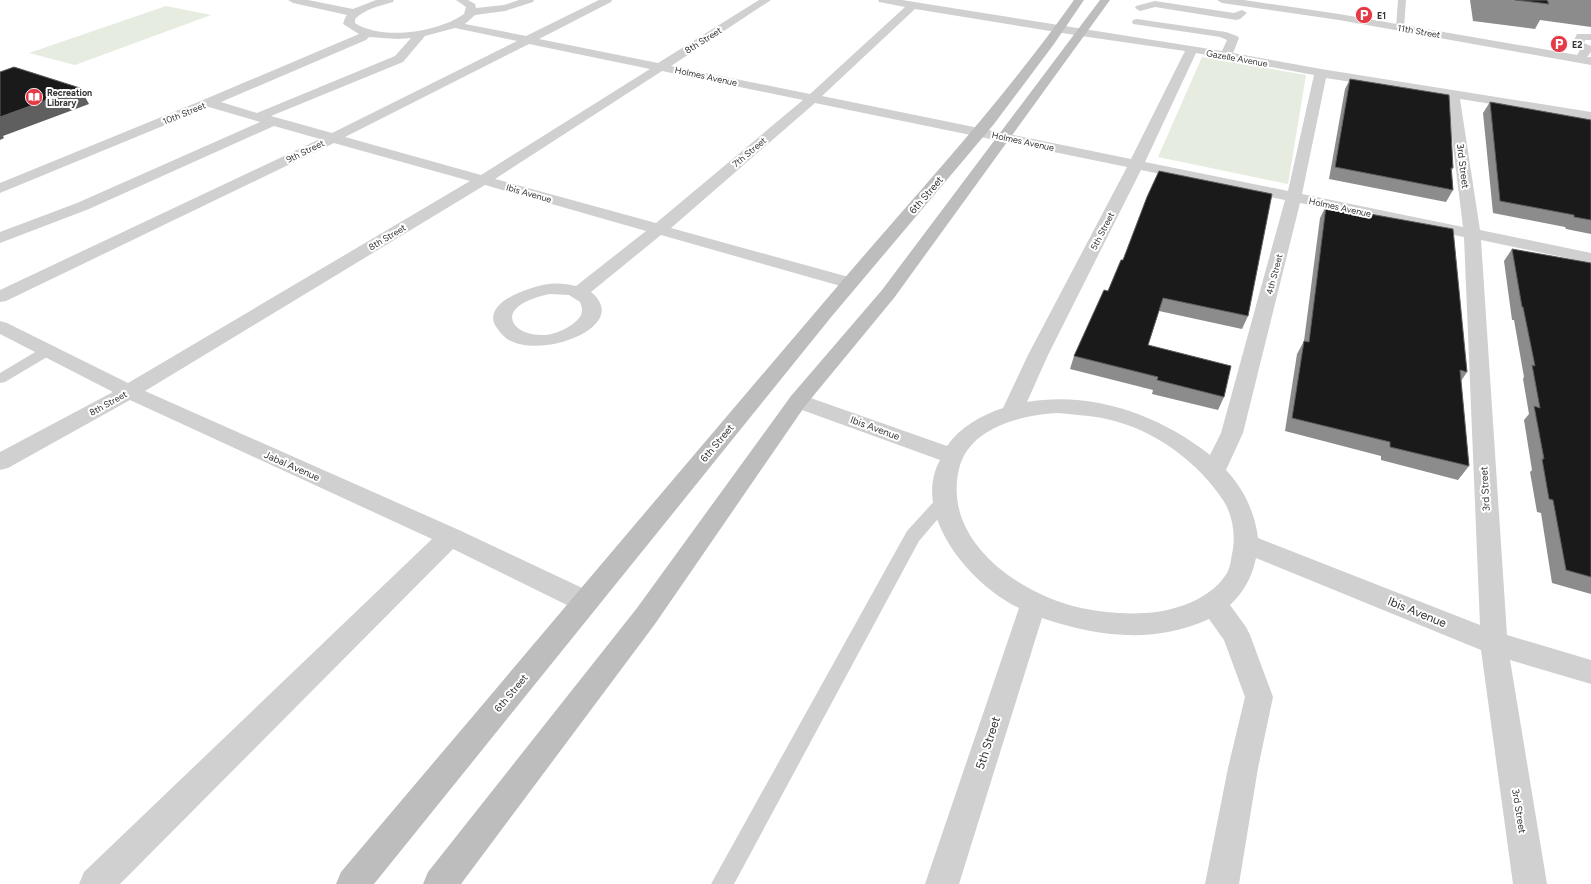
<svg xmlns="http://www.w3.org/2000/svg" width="1591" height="884" font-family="Figtree,sans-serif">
  <rect width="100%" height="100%" fill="#fff"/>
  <g fill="#e6ecdf">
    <polygon points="166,6 211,15 75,65 29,53"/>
    <polygon points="1202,57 1306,75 1288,184 1158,157"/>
  </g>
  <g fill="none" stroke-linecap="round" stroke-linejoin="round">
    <g fill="#d0d0d0" fill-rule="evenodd">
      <polygon points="1398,0 1406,0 1404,28 1400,30 1396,28"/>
      <polygon points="47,347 52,348 54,351 52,354 5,382 0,383 0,373 42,348"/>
      <polygon points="944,495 950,497 954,508 952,512 946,514 943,513 919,541 734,884 711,884 907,531 938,497"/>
    </g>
    <g fill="#d0d0d0" fill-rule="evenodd">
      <path d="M 288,0 L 308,0 L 353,9 L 376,0 L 394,0 L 393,2 C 379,6 365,9 355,19 L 355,23 C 382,41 439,32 464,14 L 466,7 L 456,0 L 468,0 L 475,4 L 476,8 L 504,5 L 519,0 L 534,0 L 533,2 L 505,11 L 475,15 L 465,24 L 526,36 L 599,0 L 612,0 L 611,2 L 539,39 L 658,63 L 759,0 L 771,0 L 671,66 L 810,94 L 905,7 L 879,2 L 878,0 L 902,0 L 1222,51 L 1227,40 L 1220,37 L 1133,24 L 1132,22 L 1133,20 L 1137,19 L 1226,32 L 1237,36 L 1239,38 L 1233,53 L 1321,69 L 1591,112 L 1591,120 L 1460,99 L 1480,230 L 1591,253 L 1591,263 L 1481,240 L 1507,635 L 1591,660 L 1591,684 L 1510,660 L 1547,884 L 1513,884 L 1481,650 L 1256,558 C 1252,577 1244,592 1230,605 L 1246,627 L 1250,635 L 1273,697 L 1258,768 L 1239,884 L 1205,884 L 1228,768 L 1245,697 L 1224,640 L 1209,619 C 1155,644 1098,637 1042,618 L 959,884 L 925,884 L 1019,608 C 972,586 910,515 940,460 L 791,406 L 788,401 L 791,396 L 798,394 L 805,396 L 947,446 C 960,427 982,415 1003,408 L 1028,355 L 1127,167 L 815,103 L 671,228 L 856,279 L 859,283 L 856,287 L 850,288 L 844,287 L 661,235 L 591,292 C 633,326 541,361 507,339 C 502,335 498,330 495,325 C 483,301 533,286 549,284 C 558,283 567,284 576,286 L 646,231 L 485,185 L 145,391 L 459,530 L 595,594 L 599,602 L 595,610 L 586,613 L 577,610 L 453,549 L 120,884 L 79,884 L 84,872 L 432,539 L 130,400 L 8,468 L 0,470 L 0,452 L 113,392 L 0,334 L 0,321 L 7,323 L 128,383 L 470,181 L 334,143 L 6,301 L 0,302 L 0,290 L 320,139 L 274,126 L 89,209 L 0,243 L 0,232 L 77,203 L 260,122 L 209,107 L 0,193 L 0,183 L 203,100 L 359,34 L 343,24 L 345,18 L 347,15 L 293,3 ZM 915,9 L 1081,36 L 1185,51 L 1131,159 L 822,96 ZM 455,28 L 517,41 L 332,133 L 271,116 L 403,62 L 425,36 ZM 369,37 L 398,39 L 411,38 L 395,56 L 257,113 L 221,102 L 366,40 ZM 529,44 L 650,69 L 481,175 L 345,137 ZM 1196,53 L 1314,75 L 1288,191 L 1145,162 ZM 662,71 L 803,100 L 656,223 L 495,179 ZM 1326,78 L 1447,97 L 1463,227 L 1302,194 ZM 1141,170 L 1285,200 L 1221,433 L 1210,455 C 1159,415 1093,391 1027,402 L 1048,355 ZM 1300,203 L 1464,237 L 1480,625 L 1258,538 C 1255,513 1244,489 1226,470 L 1243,433 ZM 550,294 L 569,295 L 580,302 C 584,311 582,317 574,323 C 532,357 472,310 550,294 ZM 1058,413 C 1078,415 1099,416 1118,422 C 1160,434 1199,464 1223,500 C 1233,515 1236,537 1232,554 C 1231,560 1230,568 1227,573 C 1212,597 1183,608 1156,612 C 1131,615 1105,613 1081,608 C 1019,594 942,541 959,469 C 969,427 1022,415 1058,413 Z"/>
      <polygon points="1217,0 1244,0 1339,14 1577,55 1580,50 1572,44 1577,34 1591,34 1591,40 1585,40 1584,43 1591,46 1591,52 1587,57 1591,57 1591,65 1339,20 1222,3"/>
      <polygon points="1155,1 1234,13 1242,10 1247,13 1240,19 1236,20 1155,7 1140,11 1135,8 1136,6"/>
    </g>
    <g fill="#bdbdbd" fill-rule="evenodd">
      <path d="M 1074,0 L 1084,0 L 1054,44 L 994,124 L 832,316 L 374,884 L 336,884 L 341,872 L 401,801 C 540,637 679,472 819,308 C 905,206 997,109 1074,0 Z"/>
      <polygon points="1100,0 1110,0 894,298 805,406 655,624 461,884 423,884 428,872 637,608 791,396 882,290"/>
    </g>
  </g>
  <g fill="#8c8c8c">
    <polygon points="1470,0 1591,0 1591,27 1540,20 1535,29 1473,21"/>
    <polygon points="1350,79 1453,168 1452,170 1453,190 1446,202 1329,179 1345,89"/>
    <polygon points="1490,102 1591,120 1591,234 1566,229 1565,227 1493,213 1483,113"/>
    <polygon points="1326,206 1467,372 1461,381 1469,466 1458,480 1381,460 1381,456 1285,431 1297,354 1304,341 1320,218"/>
    <polygon points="1512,249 1591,263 1591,594 1552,583 1541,513 1537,512 1530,472 1532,470 1524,420 1529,414 1523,379 1524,377 1514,320 1512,320 1504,261"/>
    <polygon points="1123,260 1248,316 1242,329 1159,311 1148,345 1224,397 1218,410 1152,394 1153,390 1070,369 1074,356 1108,291"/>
  </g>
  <polygon fill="#5f5f5f" points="80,88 89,104 3,136 4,138 0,140 0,117"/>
  <g fill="#1a1a1a" stroke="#5f5f5f">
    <polygon points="1515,0 1547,0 1549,4"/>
    <polygon points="14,67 80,88 0,117 0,72"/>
    <polygon points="1350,79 1449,95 1453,168 1451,168 1453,190 1335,167"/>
    <polygon points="1490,102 1591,120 1591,220 1574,217 1574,215 1500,201"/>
    <polygon points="1159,171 1272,194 1248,316 1163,298 1148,345 1231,366 1224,397 1157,380 1158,377 1074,356 1104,290 1108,291 1121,260 1123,260 1147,197"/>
    <polygon points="1326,206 1453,229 1467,372 1460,370 1469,466 1390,447 1390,442 1292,418 1304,341 1309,342"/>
    <polygon points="1512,249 1591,263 1591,577 1566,570 1553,500 1549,499 1542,459 1544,459 1534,406 1540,408 1532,365 1535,366 1523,307 1522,307"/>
  </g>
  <defs>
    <symbol id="parking-disc" viewBox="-11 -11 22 22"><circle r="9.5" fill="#e63946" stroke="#fff"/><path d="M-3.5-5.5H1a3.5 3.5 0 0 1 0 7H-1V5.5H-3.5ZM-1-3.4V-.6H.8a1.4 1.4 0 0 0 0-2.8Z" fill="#fff"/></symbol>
    <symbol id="library-disc" viewBox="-11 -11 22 22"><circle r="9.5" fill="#e63946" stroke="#fff"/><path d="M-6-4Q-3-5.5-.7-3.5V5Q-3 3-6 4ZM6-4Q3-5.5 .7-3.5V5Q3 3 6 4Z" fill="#fff"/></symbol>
  </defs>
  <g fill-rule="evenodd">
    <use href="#parking-disc" x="1354" y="5" width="20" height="20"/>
    <use href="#parking-disc" x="1549" y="34" width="20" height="20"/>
    <use href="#library-disc" x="24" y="87" width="20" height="20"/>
  </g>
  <g text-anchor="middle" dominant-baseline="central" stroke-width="4" stroke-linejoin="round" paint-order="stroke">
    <g font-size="9" font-weight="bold" fill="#333" stroke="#fff" text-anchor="start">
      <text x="1377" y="15">E1</text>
      <text x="1572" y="44">E2</text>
      <text x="47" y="92">Recreation<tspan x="47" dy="10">Library</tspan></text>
    </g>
    <g font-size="9" fill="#333" stroke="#fff">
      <text transform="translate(1419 31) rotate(10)">11th Street</text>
      <text transform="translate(703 40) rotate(-32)">8th Street</text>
      <text transform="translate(1237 58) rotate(10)">Gazelle Avenue</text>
      <text transform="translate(706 76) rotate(12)">Holmes Avenue</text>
      <text transform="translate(184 113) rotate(-22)">10th Street</text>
      <text transform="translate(1023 141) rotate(12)">Holmes Avenue</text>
      <text transform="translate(305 151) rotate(-26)">9th Street</text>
      <text transform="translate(749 152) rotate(-40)">7th Street</text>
      <text transform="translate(529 193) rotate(16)">Ibis Avenue</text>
      <text transform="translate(1340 207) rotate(12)">Holmes Avenue</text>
      <text transform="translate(1102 231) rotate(-63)">5th Street</text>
      <text transform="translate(387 237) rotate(-31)">8th Street</text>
      <text transform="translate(1274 274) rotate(-75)">4th Street</text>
      <text transform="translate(108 403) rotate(-29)">8th Street</text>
    </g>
    <g font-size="10" fill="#333" stroke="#fff">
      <text transform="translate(1463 166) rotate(83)">3rd Street</text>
      <text transform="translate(926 195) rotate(-49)">6th Street</text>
      <text transform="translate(875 428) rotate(20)">Ibis Avenue</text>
      <text transform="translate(717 443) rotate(-50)">6th Street</text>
      <text transform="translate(292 466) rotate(24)">Jabal Avenue</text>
      <text transform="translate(1485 489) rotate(-93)">3rd Street</text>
      <text transform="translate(511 693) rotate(-50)">6th Street</text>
      <text transform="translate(1519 811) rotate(81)">3rd Street</text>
    </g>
    <g font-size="12" fill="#333" stroke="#fff">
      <text transform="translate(1417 612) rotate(22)">Ibis Avenue</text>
      <text transform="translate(988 743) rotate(-72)">5th Street</text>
    </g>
  </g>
</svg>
